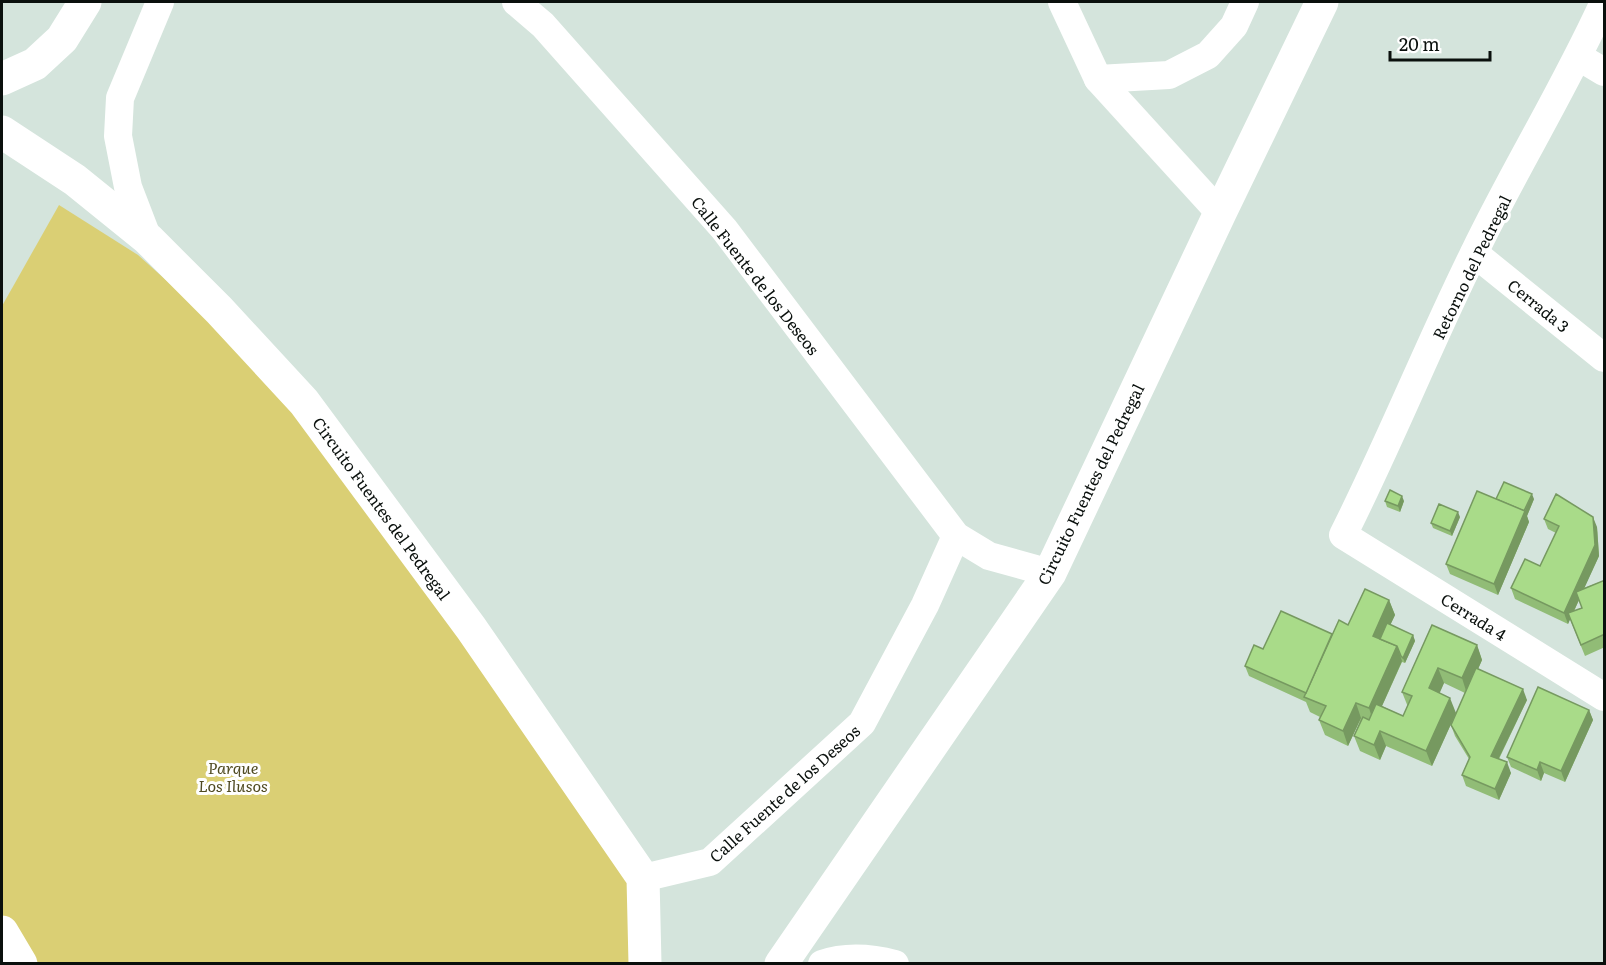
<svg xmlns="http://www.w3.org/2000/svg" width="1606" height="965" font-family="Literata,serif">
  <rect width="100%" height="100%" fill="#d4e4dc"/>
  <polygon fill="#dacf74" points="59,205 138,255 303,403 643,879 645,963 2,964 2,306"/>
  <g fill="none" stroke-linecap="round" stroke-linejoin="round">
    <g stroke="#fff" stroke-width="28">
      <polyline points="516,2 543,25 724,229 956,536 989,556 1050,573"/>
      <polyline points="1062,2 1098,79 1220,213"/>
      <path d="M 1604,2 C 1565,88 1515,168 1474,253 C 1428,346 1390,442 1343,535 L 1604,697"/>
      <polyline points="1579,57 1604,72"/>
      <polyline points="1098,79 1169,75 1208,55 1234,26 1245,2"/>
      <polyline points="148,239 128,187 118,136 120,98 160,2"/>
      <polyline points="1474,253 1604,358"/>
      <polyline points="643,878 710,862 862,723 925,605 956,536"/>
      <path d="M 822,964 C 845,956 872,958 895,964"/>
    </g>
    <g stroke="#fff" stroke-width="33">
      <polyline points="2,79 35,64 62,39 85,2"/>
      <polyline points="2,132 75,180 148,239 219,310 304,402 471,628 643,878 645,964"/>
      <polyline points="2,932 21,964"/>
      <polyline points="781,964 1050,573 1220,213 1322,2"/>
    </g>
  </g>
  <g fill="#91bc76" fill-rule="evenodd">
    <polygon points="1496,499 1534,499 1527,516 1529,522 1498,595 1450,574 1446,564"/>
    <polygon points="1385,501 1404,501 1400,512 1387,507"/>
    <polygon points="1460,517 1452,536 1433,528 1431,523"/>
    <path d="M 1544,519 L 1597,527 L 1599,556 L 1584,588 L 1605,580 L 1605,647 L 1585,656 L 1570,619 L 1568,624 L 1515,599 L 1511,588 L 1540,566 L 1556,533 L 1548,529 ZM 1579,600 L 1582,608 L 1574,611 Z"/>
    <polygon points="1389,600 1395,615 1390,625 1413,635 1415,641 1405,663 1402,662 1382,706 1403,716 1408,707 1402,692 1432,625 1477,645 1482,660 1478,669 1527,700 1499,759 1511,773 1499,800 1466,786 1462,775 1469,759 1455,736 1451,725 1465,693 1444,683 1439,693 1456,713 1432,766 1386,746 1380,760 1360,751 1354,736 1361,718 1348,746 1325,735 1319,720 1320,717 1310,712 1306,702 1249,676 1245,666 1263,649 1332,634"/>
    <polygon points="1589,710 1593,720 1565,782 1544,773 1541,781 1511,767 1507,757"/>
  </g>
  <g fill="#769960">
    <polygon points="1532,494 1534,499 1527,516 1529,522 1498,595 1494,584"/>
    <polygon points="1402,496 1404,501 1400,512 1398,506"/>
    <polygon points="1458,512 1460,517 1452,536 1450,531"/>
    <polygon points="1593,517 1597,527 1599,556 1568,624 1564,613"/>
    <polygon points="1389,600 1395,615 1380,647 1373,636"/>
    <polygon points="1413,635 1415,641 1405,663 1403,658"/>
    <polygon points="1477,645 1482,660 1467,694 1462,678"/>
    <polygon points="1397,646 1402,661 1374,724 1369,708"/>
    <polygon points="1438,668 1444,683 1435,704 1429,688"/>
    <polygon points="1523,689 1527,700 1495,766 1491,756"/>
    <polygon points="1450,698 1456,713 1432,766 1426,751"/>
    <polygon points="1356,703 1361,718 1348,746 1343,731"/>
    <polygon points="1589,710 1593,720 1565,782 1561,771"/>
    <polygon points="1380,731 1386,746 1380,760 1374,745"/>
    <polygon points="1507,762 1511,773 1499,800 1495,789"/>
    <polygon points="1540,762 1544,773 1541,781 1537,770"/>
  </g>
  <g fill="#a9db89" stroke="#769960" stroke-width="1.5">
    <polygon points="1504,482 1532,494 1524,511 1496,499"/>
    <polygon points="1390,490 1402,496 1398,506 1385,501"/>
    <polygon points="1477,491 1525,511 1494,584 1446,564"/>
    <polygon points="1556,494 1593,517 1595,545 1564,613 1511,588 1525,559 1540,566 1559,526 1544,519"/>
    <polygon points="1439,504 1458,512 1450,531 1431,523"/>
    <polygon points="1605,580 1605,634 1581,645 1568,613 1582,608 1576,592"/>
    <polygon points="1365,589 1389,600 1373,636 1397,646 1369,708 1356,703 1343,731 1319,720 1326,706 1304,697 1339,620 1348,625"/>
    <polygon points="1281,611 1332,634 1306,693 1245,666 1254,645 1263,649"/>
    <polygon points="1387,623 1413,635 1403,658 1401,656 1397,646 1380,639"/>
    <polygon points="1432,625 1477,645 1462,678 1438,668 1429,688 1450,698 1426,751 1380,731 1374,745 1354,736 1363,717 1369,720 1376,704 1403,716 1412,696 1402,692"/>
    <polygon points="1476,668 1523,689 1491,756 1507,762 1495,789 1462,775 1470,757 1451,725"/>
    <polygon points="1538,687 1589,710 1561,771 1540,762 1537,770 1507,757"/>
  </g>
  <g text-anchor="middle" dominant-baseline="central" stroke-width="6" stroke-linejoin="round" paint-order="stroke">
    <g font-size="16" fill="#0a100d" stroke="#fff">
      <text transform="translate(1471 267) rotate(-64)">Retorno del Pedregal</text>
      <text transform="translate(756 275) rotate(52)">Calle Fuente de los Deseos</text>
      <text transform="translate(1539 305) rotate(39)">Cerrada 3</text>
      <text transform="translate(1090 484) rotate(-64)">Circuito Fuentes del Pedregal</text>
      <text transform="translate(382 508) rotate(54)">Circuito Fuentes del Pedregal</text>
      <text transform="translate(1474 616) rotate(32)">Cerrada 4</text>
      <text transform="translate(784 793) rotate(-42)">Calle Fuente de los Deseos</text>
    </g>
    <g font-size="16" font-style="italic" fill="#4f4a21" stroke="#fff">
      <text x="233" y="767">Parque<tspan x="233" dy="18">Los Ilusos</tspan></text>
    </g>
  </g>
  <rect width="1606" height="965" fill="none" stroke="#0a100d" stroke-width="6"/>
  <path d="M1390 51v9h100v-9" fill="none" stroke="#0a100d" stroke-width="3"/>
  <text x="1399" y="51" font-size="18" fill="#0a100d" stroke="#ffffff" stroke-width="4.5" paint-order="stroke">20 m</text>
</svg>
